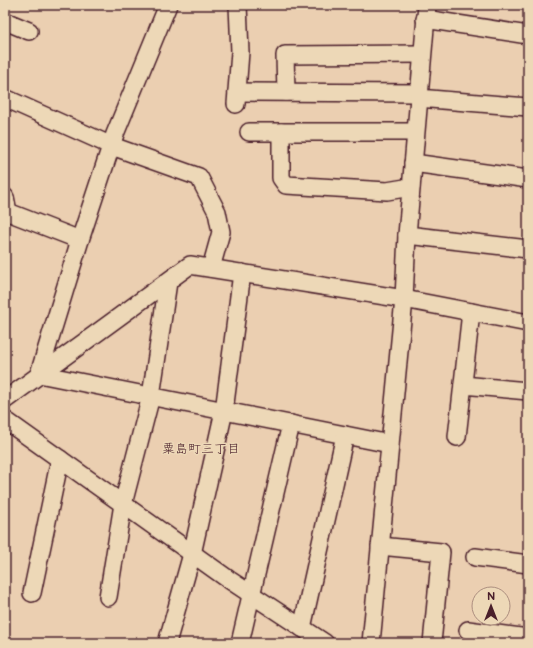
<svg xmlns="http://www.w3.org/2000/svg" width="533" height="648" font-family="'Balsamiq Sans','Klee One',sans-serif">
  <rect width="100%" height="100%" fill="#ebcfb1"/>
  <filter id="ink" filterUnits="userSpaceOnUse"><feTurbulence type="fractalNoise" baseFrequency=".025" numOctaves="2"/><feDisplacementMap in="SourceGraphic" scale="8" xChannelSelector="R" yChannelSelector="G"/><feConvolveMatrix kernelMatrix="1 2 1 2 8 2 1 2 1" color-interpolation-filters="sRGB"/></filter>
  <g filter="url(#ink)">
    <g fill="none" stroke-linecap="round" stroke-linejoin="round">
      <defs>
        <g id="minor">
          <polyline points="425,19 528,35"/>
          <polyline points="5,21 29,31"/>
          <polyline points="237,92 418,93"/>
          <polyline points="286,92 285,55 422,54"/>
          <polyline points="5,98 112,146 199,177 217,212 221,232 211,268"/>
          <polyline points="418,98 528,107"/>
          <polyline points="236,104 240,52 238,5"/>
          <polyline points="249,132 415,132"/>
          <polyline points="281,132 281,178 286,185 387,191 411,187"/>
          <polyline points="413,163 528,179"/>
          <polyline points="5,197 8,212 80,240"/>
          <polyline points="407,235 528,249"/>
          <polyline points="39,374 80,240 115,134 168,5"/>
          <polyline points="39,374 390,444"/>
          <polyline points="463,385 528,391"/>
          <polyline points="5,400 190,265 404,299 528,323"/>
          <polyline points="5,420 228,579 325,643"/>
          <polyline points="457,437 471,312"/>
          <polyline points="380,546 441,552 432,643"/>
          <polyline points="475,557 528,564"/>
          <polyline points="32,593 60,459"/>
          <polyline points="108,597 123,504 151,396 168,282"/>
          <polyline points="302,628 345,435"/>
          <polyline points="468,630 528,638"/>
          <polyline points="167,643 192,554 224,411 242,273"/>
          <polyline points="240,643 291,424"/>
          <polyline points="371,643 404,299 407,235 427,5"/>
        </g>
      </defs>
      <use href="#minor" stroke="#4a1f2b" stroke-width="20"/>
      <use href="#minor" stroke="#edd8b7" stroke-width="17"/>
    </g>
  </g>
  <g text-anchor="middle" dominant-baseline="central" stroke-width="3" stroke-linejoin="round" paint-order="stroke">
    <g font-size="13" fill="#4a1f2b" stroke="#edd8b7">
      <text x="201" y="449">粟島町三丁目</text>
    </g>
  </g>
  <rect width="533" height="648" fill="none" stroke="#edd8b7" stroke-width="20"/>
  <rect x="10" y="10" width="513" height="628" fill="none" stroke="#4a1f2b" stroke-width="1.5" filter="url(#ink)"/>
  <g transform="translate(491 606)"><circle r="19" fill="#edd8b7" stroke="#ac8e7f"/>
  <path d="M0-3L7 15L0 10L-7 15Z" fill="#4a1f2b"/>
  <text y="-6" font-size="11" font-weight="bold" text-anchor="middle" fill="#4a1f2b">N</text>
  </g>
</svg>
